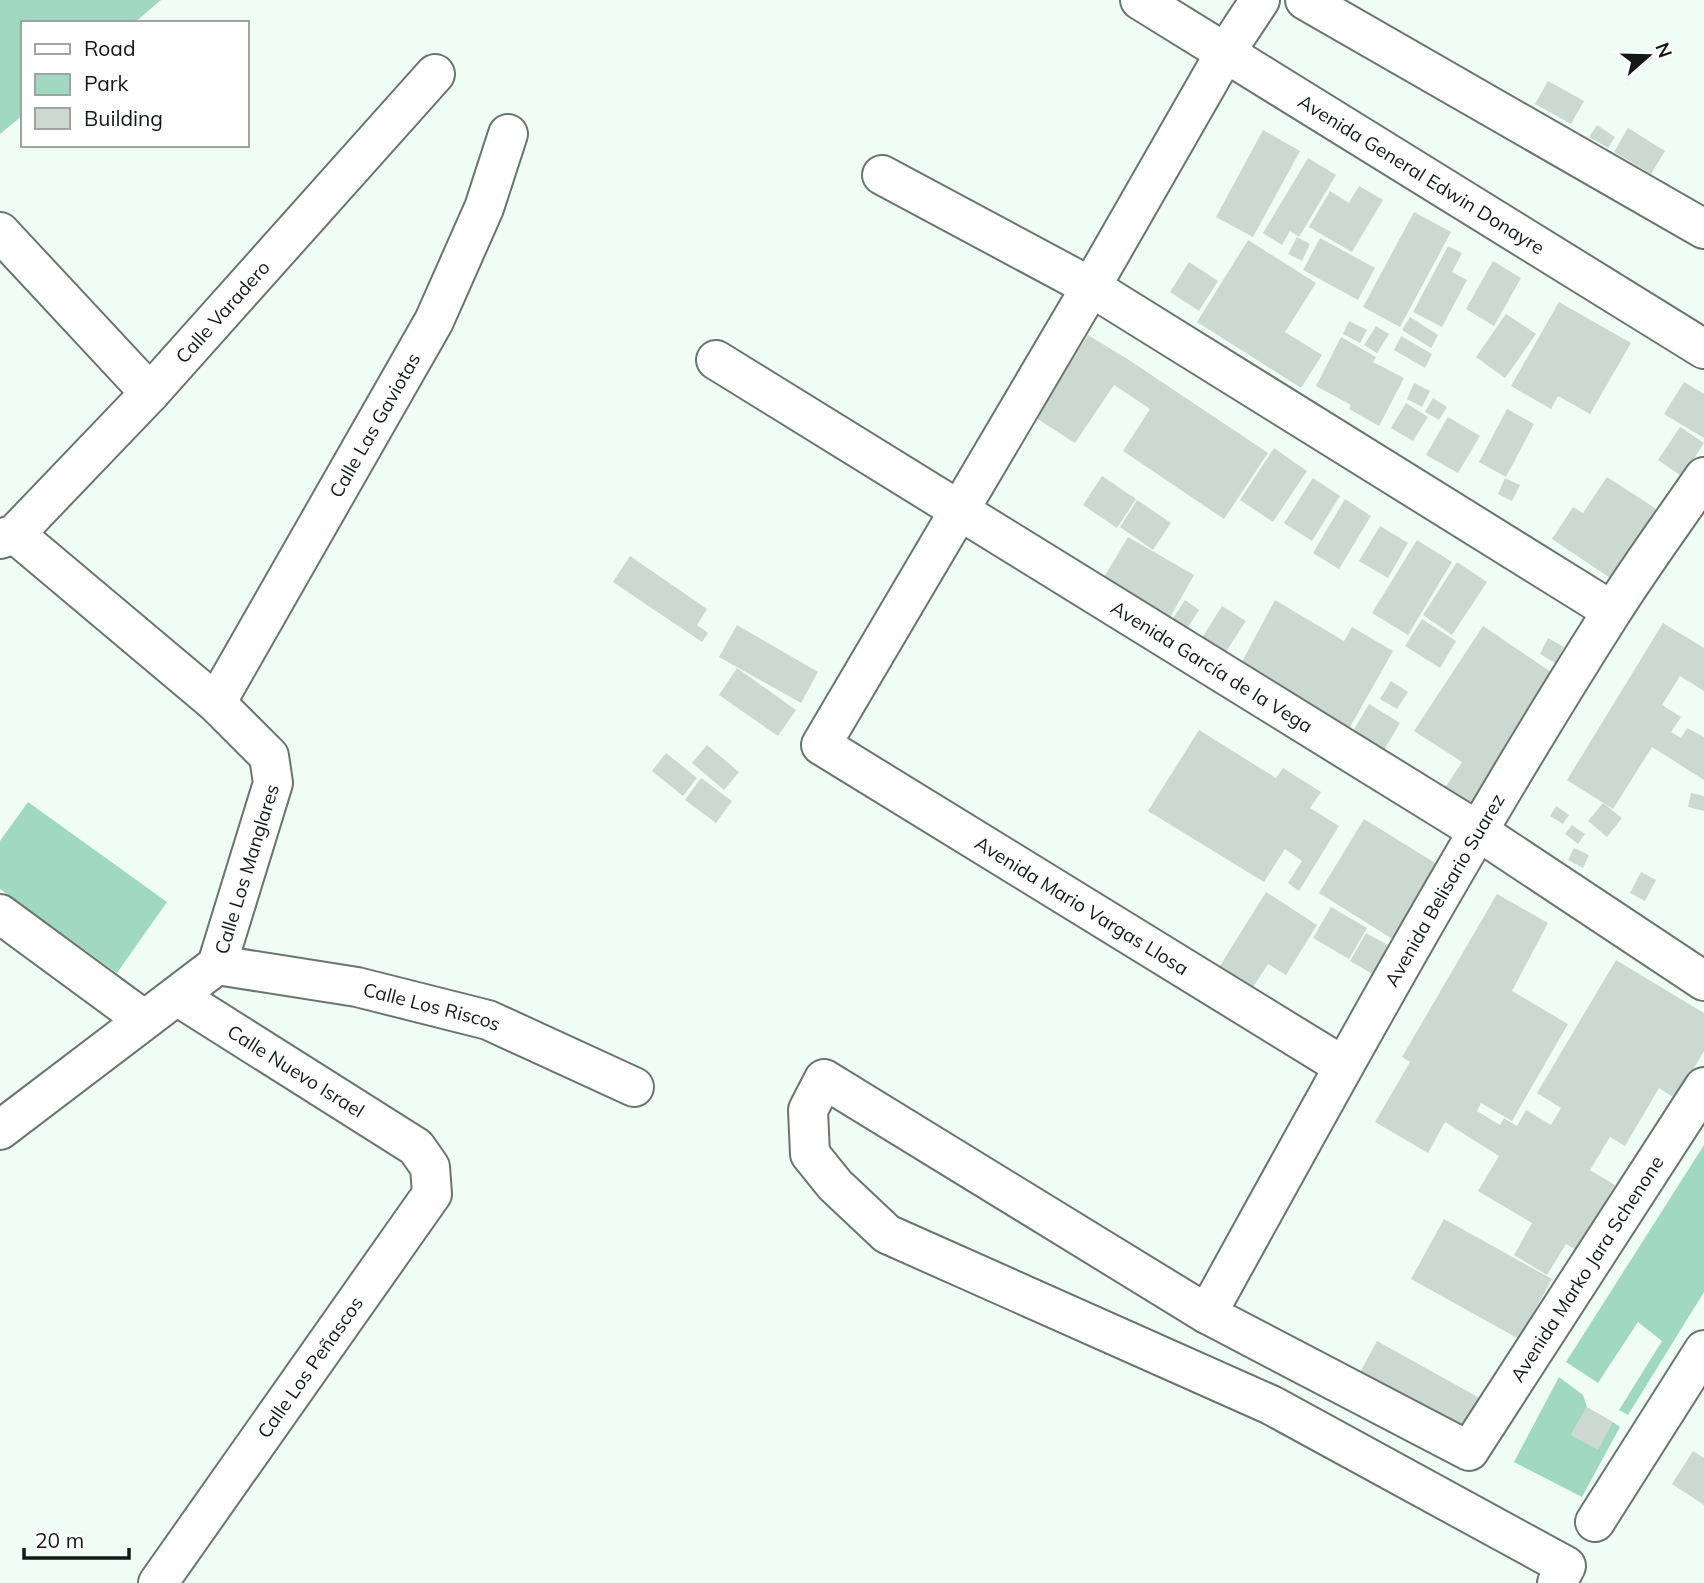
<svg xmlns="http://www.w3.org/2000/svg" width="1704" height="1583" font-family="Mulish,sans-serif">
  <rect width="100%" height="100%" fill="#f0fdf7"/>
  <g fill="#a1d8c2">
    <polygon points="0,0 161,0 134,23 23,23 23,115 0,134"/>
    <polygon points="28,802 167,902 117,973 0,889 0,841"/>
    <polygon points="1704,1145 1704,1292 1628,1415 1619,1410 1662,1341 1638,1322 1598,1383 1566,1362"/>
    <polygon points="1559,1377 1583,1395 1587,1407 1571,1435 1613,1422 1620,1427 1582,1497 1514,1462"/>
  </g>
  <g fill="#ccd9d3">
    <polygon points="1548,81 1584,101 1571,124 1535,104"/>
    <polygon points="1597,125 1615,137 1608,148 1589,137"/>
    <polygon points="1628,128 1665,151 1651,174 1614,152"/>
    <polygon points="1263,130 1300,151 1253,237 1216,217"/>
    <polygon points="1308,158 1336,175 1299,237 1290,231 1282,245 1263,233"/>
    <polygon points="1359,186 1383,200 1352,252 1309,227 1330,191 1349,203"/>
    <polygon points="1414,212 1451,232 1400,327 1363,307"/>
    <polygon points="1297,237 1310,244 1302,261 1288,254"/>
    <polygon points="1320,238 1375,268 1358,300 1303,270"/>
    <polygon points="1248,240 1316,283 1285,332 1322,355 1301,388 1197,322"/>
    <polygon points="1448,246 1462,253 1452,272 1467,280 1442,327 1413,312"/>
    <polygon points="1493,261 1521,278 1494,326 1466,309"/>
    <polygon points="1189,262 1218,281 1199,311 1170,292"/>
    <polygon points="1559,302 1631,343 1590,414 1558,396 1551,409 1511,386"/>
    <polygon points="1506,314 1536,334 1505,378 1476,357"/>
    <polygon points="1410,317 1438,335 1431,348 1402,330"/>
    <polygon points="1349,321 1367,330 1360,343 1343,334"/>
    <polygon points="1376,326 1389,334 1377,353 1364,345"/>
    <polygon points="1088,335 1129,360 1268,453 1224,519 1123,451 1150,409 1114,385 1075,443 1036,418"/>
    <polygon points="1401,336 1432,354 1425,368 1394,350"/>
    <polygon points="1341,337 1376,357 1373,362 1404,378 1379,426 1349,409 1351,405 1316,386"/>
    <polygon points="1684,382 1704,394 1704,438 1664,414"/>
    <polygon points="1414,383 1430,391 1422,407 1407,399"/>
    <polygon points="1433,398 1447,407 1439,420 1425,412"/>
    <polygon points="1406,403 1428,417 1413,441 1391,428"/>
    <polygon points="1507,409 1534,424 1506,477 1479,462"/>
    <polygon points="1448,417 1480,436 1458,473 1426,455"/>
    <polygon points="1680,427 1704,443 1683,477 1658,460"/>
    <polygon points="1274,448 1307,471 1273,522 1240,500"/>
    <polygon points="1102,476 1136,499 1117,528 1083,505"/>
    <polygon points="1607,477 1664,514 1619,584 1552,539 1573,507 1583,513"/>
    <polygon points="1313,478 1340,496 1312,541 1284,523"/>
    <polygon points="1505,478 1520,485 1512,501 1498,494"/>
    <polygon points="1345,499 1371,516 1339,569 1313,553"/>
    <polygon points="1137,500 1171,523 1153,550 1120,527"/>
    <polygon points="1380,526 1408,543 1388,578 1359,561"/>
    <polygon points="1128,537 1194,575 1164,628 1097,589"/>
    <polygon points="1417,540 1452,562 1408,635 1372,613"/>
    <polygon points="630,556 707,609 697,625 708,633 702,642 613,582"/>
    <polygon points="1457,562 1487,582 1452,635 1423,615"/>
    <polygon points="1185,600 1199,610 1180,639 1166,629"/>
    <polygon points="1275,600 1344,641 1352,627 1393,651 1345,736 1236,673"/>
    <polygon points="1222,606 1246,621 1218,664 1195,649"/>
    <polygon points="1422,619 1456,641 1440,668 1405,646"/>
    <polygon points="1663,623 1704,648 1704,691 1680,676 1662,705 1681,717 1671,732 1681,738 1687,728 1704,737 1704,780 1652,747 1613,809 1567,780"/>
    <polygon points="737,625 818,672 801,703 719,657"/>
    <polygon points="1483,626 1566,682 1473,807 1445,788 1462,762 1414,731"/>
    <polygon points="1548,638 1564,647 1555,663 1540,654"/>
    <polygon points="737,668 796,710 778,736 719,695"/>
    <polygon points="1391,681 1408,692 1397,709 1380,699"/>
    <polygon points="1369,704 1400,723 1380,757 1349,738"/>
    <polygon points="1199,730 1276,778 1283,768 1321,792 1310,808 1339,826 1299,891 1288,883 1302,861 1285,849 1264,882 1148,811"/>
    <polygon points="707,745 739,772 724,790 692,763"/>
    <polygon points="666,753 697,778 683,796 652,771"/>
    <polygon points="701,778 732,801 716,823 685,800"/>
    <polygon points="1691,793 1704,796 1704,811 1688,807"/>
    <polygon points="1603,803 1622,818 1607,837 1588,821"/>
    <polygon points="1556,806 1569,815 1563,824 1550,816"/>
    <polygon points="1364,819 1448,871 1402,945 1319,893"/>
    <polygon points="1572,825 1585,834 1578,844 1565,834"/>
    <polygon points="1574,848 1589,855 1583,868 1568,860"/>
    <polygon points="1641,872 1656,880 1645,901 1630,893"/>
    <polygon points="1266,892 1317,925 1286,975 1268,964 1246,998 1213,977"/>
    <polygon points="1497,894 1548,923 1512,991 1568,1024 1512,1121 1481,1103 1477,1111 1500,1125 1504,1118 1517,1126 1526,1110 1551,1125 1561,1108 1537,1093 1616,960 1704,1013 1704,1051 1676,1099 1659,1088 1625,1146 1610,1137 1590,1170 1615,1185 1576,1250 1566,1244 1547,1275 1514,1255 1532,1223 1478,1191 1499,1156 1445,1122 1428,1153 1375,1122 1410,1062 1402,1057"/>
    <polygon points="1331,907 1367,928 1349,959 1313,938"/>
    <polygon points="1366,933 1397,950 1381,979 1350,961"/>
    <polygon points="1444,1219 1552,1279 1519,1339 1411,1279"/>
    <polygon points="1377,1341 1485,1401 1466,1436 1358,1376"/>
    <polygon points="1587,1407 1613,1422 1598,1450 1571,1435"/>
    <polygon points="1693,1451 1704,1458 1704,1505 1672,1484"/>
  </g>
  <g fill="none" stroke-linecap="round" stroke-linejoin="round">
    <defs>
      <g id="minor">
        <path id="s1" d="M 1140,0 L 1704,349"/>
        <path id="s2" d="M 1260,0 L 1225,53 L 1091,287 L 821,745 L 1343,1066"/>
        <polyline points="1305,0 1704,229"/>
        <polyline points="882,175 1091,287 1612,611"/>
        <polyline points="0,232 150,393"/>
        <path id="s3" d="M 716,360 L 1478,831 L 1704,981"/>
        <path id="s4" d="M 0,539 L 15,534 L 150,393 L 435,74"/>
        <path id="s5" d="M 216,703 L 434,321 L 484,208 L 508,134"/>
        <polyline points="0,914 143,1019"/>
        <path id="s6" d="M 217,965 L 357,987 L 488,1020 L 634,1087"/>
        <path id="s7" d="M 0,1130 L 217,965 L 273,783 L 269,756 L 216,703 L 15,534"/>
        <path id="s8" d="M 1207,1314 C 1337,1078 1466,841 1611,613 C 1640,567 1673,522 1704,477"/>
        <polyline points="1595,1522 1704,1350"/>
        <path id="s9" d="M 158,1583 L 432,1194 L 430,1167 L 416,1147 L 177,996"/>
        <path id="s10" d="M 1557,1583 L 1566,1566 L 1271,1405 L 887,1234 L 835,1185 L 810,1154 L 808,1110 L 824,1079 L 1207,1314 L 1469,1451 L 1704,1087"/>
      </g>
    </defs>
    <use href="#minor" stroke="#69756f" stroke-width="42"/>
    <use href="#minor" stroke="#fff" stroke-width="38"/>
  </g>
  <g text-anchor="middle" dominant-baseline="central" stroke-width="5" stroke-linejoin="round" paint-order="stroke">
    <g font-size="19" fill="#141917" stroke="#fff">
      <text stroke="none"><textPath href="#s1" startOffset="331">Avenida General Edwin Donayre</textPath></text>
      <text stroke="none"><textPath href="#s4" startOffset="320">Calle Varadero</textPath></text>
      <text stroke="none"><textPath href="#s5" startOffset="320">Calle Las Gaviotas</textPath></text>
      <text stroke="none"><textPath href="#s3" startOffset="583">Avenida García de la Vega</textPath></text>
      <text stroke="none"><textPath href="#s7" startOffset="373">Calle Los Manglares</textPath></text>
      <text stroke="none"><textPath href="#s8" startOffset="486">Avenida Belisario Suarez</textPath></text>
      <text stroke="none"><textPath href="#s2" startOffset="1171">Avenida Mario Vargas Llosa</textPath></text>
      <text stroke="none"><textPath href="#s6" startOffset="219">Calle Los Riscos</textPath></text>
      <text transform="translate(296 1071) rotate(32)">Calle Nuevo Israel</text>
      <text stroke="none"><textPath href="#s10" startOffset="1928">Avenida Marko Jara Schenone</textPath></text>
      <text stroke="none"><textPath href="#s9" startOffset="264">Calle Los Peñascos</textPath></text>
    </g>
  </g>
  <rect x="21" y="21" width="228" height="126" fill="#ffffff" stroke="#a1a3a2" stroke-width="2"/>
  <rect x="35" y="44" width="35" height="10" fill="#ffffff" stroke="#a1a3a2" stroke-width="2"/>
  <text x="84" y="56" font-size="21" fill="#141917">Road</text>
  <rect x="35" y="74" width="35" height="21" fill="#a1d8c2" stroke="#a1a3a2" stroke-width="2"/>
  <text x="84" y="91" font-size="21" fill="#141917">Park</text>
  <rect x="35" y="108" width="35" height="21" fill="#ccd9d3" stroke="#a1a3a2" stroke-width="2"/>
  <text x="84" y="126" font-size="21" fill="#141917">Building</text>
  <g transform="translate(1648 56) rotate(70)" stroke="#ffffff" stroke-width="5" paint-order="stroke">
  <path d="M0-5L12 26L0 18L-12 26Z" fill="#141917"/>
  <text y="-10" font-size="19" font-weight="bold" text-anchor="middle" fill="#141917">N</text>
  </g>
  <path d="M24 1548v10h105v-10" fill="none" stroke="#141917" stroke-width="3.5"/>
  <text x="35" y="1548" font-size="21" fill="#141917" stroke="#ffffff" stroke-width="5" paint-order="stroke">20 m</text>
</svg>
